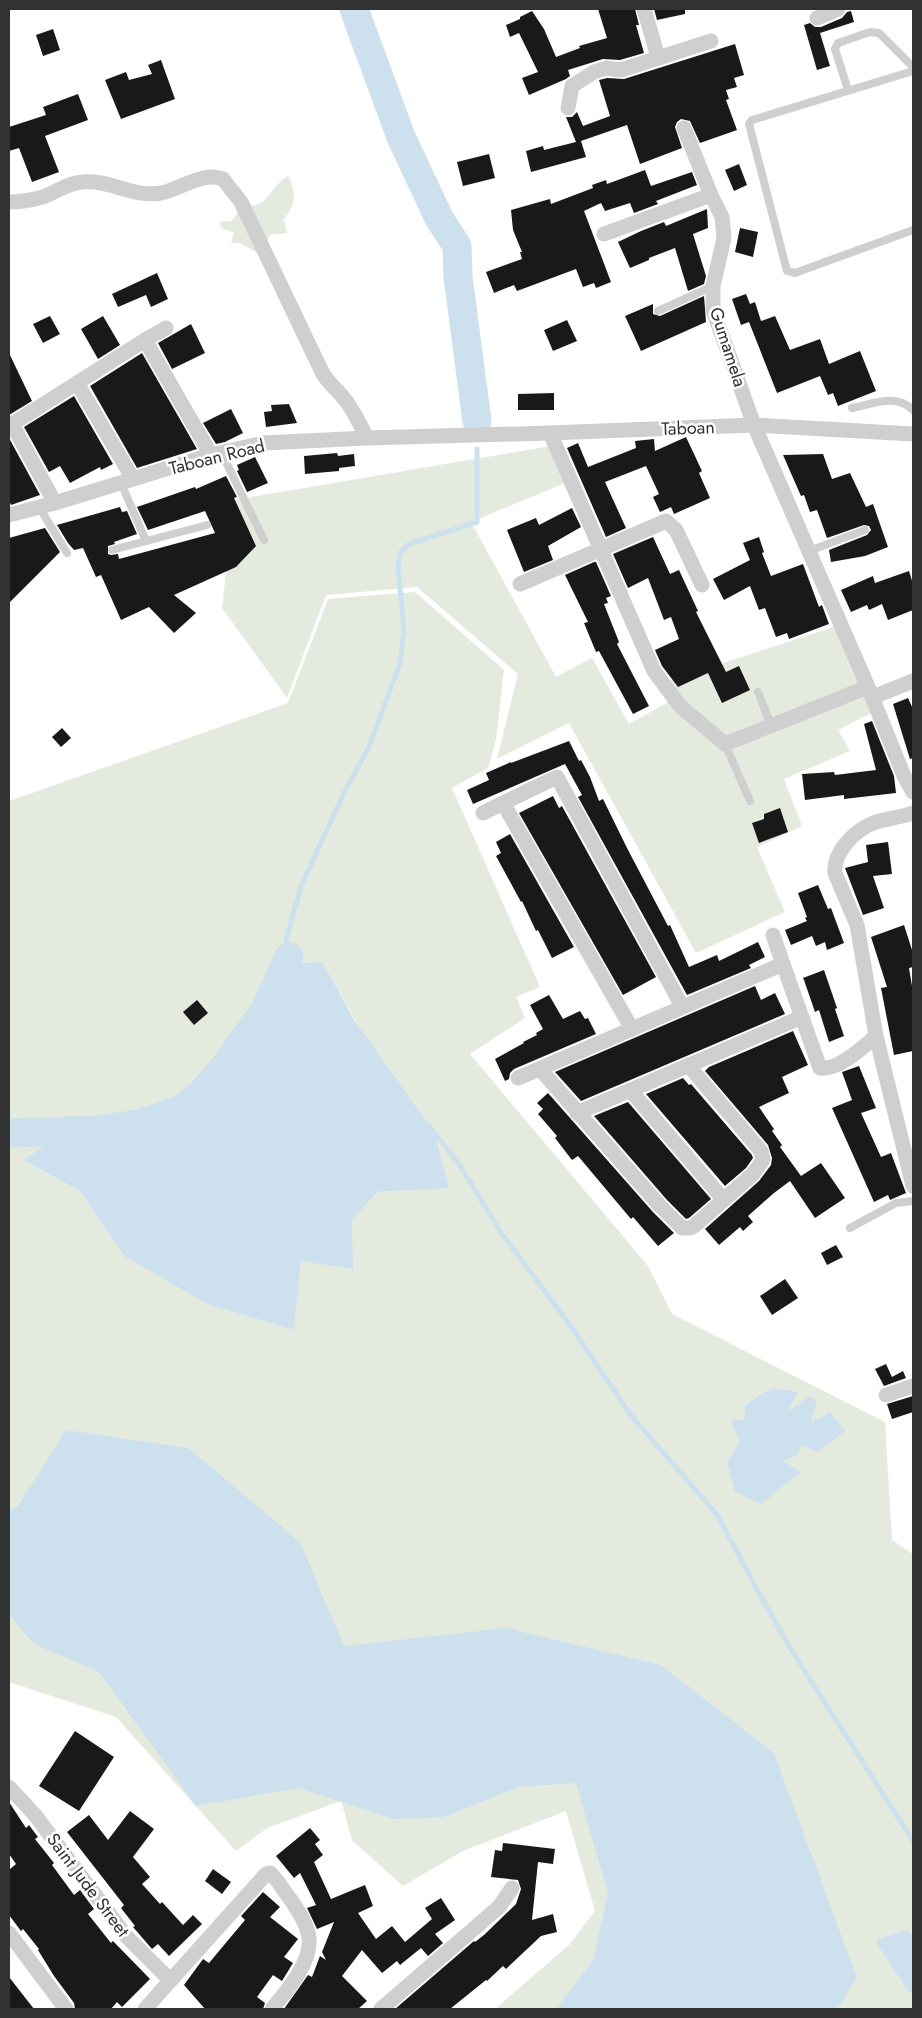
<svg xmlns="http://www.w3.org/2000/svg" width="922" height="2018" font-family="Jost,sans-serif">
  <rect width="100%" height="100%" fill="#fff"/>
  <g fill="#e4ebde" fill-rule="evenodd">
    <path d="M 288,176 C 297,195 296,202 284,220 L 287,233 L 270,235 L 265,246 L 256,252 L 240,243 L 231,243 L 234,233 L 221,228 L 220,222 L 232,221 L 241,207 C 273,207 265,190 288,176 Z"/>
    <polygon points="563,444 565,483 471,522 556,677 592,658 629,724 670,701 660,684 836,626 873,712 838,730 850,751 784,779 802,826 757,847 785,912 696,953 569,723 497,759 518,674 417,587 326,595 287,698 222,608 234,500"/>
    <path d="M 415,592 L 504,670 L 496,740 L 488,768 L 452,788 L 540,987 L 516,997 L 525,1018 L 470,1054 L 648,1266 L 672,1314 L 885,1422 L 892,1540 L 913,1554 L 913,2009 L 495,2009 L 569,1945 L 595,1911 L 566,1811 L 463,1851 L 403,1886 L 352,1840 L 341,1801 L 267,1828 L 236,1851 L 116,1717 L 9,1682 L 9,801 L 288,703 L 328,599 ZM 322,961 L 449,1187 L 377,1192 L 352,1221 L 301,1260 L 293,1330 L 124,1256 L 80,1191 L 69,1128 L 189,1115 L 249,1058 L 299,964 ZM 787,1412 L 811,1422 L 782,1462 L 800,1472 L 727,1462 L 740,1442 L 744,1420 Z"/>
  </g>
  <g fill="#cde0ed">
    <polygon points="322,961 355,1021 434,1132 449,1188 377,1192 352,1221 353,1269 301,1261 294,1330 207,1304 124,1256 80,1191 24,1160 69,1128 189,1115 249,1058 299,964"/>
    <polygon points="772,1388 798,1392 788,1411 809,1397 817,1400 811,1422 830,1413 846,1431 817,1452 802,1445 797,1455 783,1461 801,1472 761,1504 735,1492 727,1462 740,1442 733,1428 732,1419 744,1420 746,1404"/>
    <polygon points="66,1430 188,1448 300,1542 344,1646 506,1628 661,1665 774,1753 857,1978 837,2009 556,2009 593,1961 608,1893 576,1783 518,1787 444,1817 393,1819 299,1788 196,1806 99,1672 34,1644 9,1615 9,1512 18,1506"/>
    <path d="M 908,1929 L 913,1940 L 913,1993 L 910,1993 C 898,1975 885,1959 876,1940 Z"/>
  </g>
  <g fill="none" stroke-linecap="round" stroke-linejoin="round">
    <g stroke="#cde0ed" stroke-width="5">
      <polyline points="303,968 289,957 286,940 301,886 345,791 369,747 400,663 404,630 398,565 401,552 409,544 477,522 477,449"/>
      <polyline points="428,1125 459,1164 500,1231 570,1325 630,1414 718,1516 760,1595 792,1651 913,1841"/>
    </g>
    <g stroke="#cde0ed" stroke-width="29">
      <polyline points="354,9 401,137 439,218 457,246 458,277 477,421"/>
      <polyline points="9,1133 96,1130 139,1124 183,1109 202,1092 225,1066 265,1010 289,957"/>
    </g>
  </g>
  <g fill="#191919">
    <polygon points="598,9 635,9 639,25 636,25 644,53 620,60 603,59 568,70 570,76 566,79 529,95 522,78 538,72 519,33 510,37 506,25 520,19 520,17 532,11 544,29 556,57 580,48 579,46 607,38"/>
    <polygon points="654,9 685,9 685,14 657,20"/>
    <polygon points="851,11 854,22 820,33 830,66 817,70 804,25 810,23 815,27 821,27 842,18 847,12"/>
    <polygon points="53,29 60,50 43,56 36,35"/>
    <polygon points="735,44 744,75 734,78 737,87 726,90 729,99 726,100 737,130 700,143 690,121 681,119 677,122 675,127 682,148 640,164 627,125 581,141 586,157 531,172 526,151 543,146 544,150 576,142 566,117 572,117 577,112 583,126 610,116 599,80 607,78 624,79"/>
    <polygon points="161,60 175,99 121,119 105,80 126,72 129,80 152,74 148,65"/>
    <polygon points="78,94 88,120 45,136 59,172 32,182 19,148 9,151 9,127 46,115 43,107"/>
    <polygon points="489,154 495,178 463,186 457,162"/>
    <polygon points="739,164 747,185 734,191 725,170"/>
    <polygon points="645,170 651,186 692,172 697,185 656,201 658,204 634,213 630,203 605,211 601,203 584,211 611,282 596,288 594,283 583,287 576,269 517,291 514,285 494,293 486,272 522,259 520,252 522,252 513,230 511,210 550,199 551,204 593,188 592,185 606,180 607,184"/>
    <polygon points="707,209 708,228 693,234 706,276 704,284 688,291 675,248 649,258 649,260 630,268 618,242 641,231 664,222 666,226"/>
    <polygon points="740,228 758,232 753,257 735,252"/>
    <polygon points="157,273 168,299 151,307 146,295 118,307 112,294"/>
    <polygon points="746,294 750,304 755,302 761,321 775,316 790,350 820,339 829,364 860,351 876,391 838,406 833,393 828,395 820,376 777,393 749,322 741,325 732,299"/>
    <polygon points="704,296 706,322 641,351 625,316 653,304 653,314 660,316"/>
    <polygon points="50,316 60,334 43,343 33,324"/>
    <polygon points="103,316 120,345 98,359 81,329"/>
    <polygon points="567,320 577,341 553,351 544,330"/>
    <polygon points="191,324 205,353 172,369 158,343"/>
    <polygon points="9,353 32,401 9,415"/>
    <polygon points="142,353 197,449 137,468 90,386"/>
    <polygon points="554,393 554,410 518,410 518,394"/>
    <polygon points="74,396 113,464 101,470 100,467 70,483 60,466 49,472 24,427"/>
    <polygon points="289,404 297,423 266,427 264,412 272,411 271,405"/>
    <polygon points="231,409 243,433 225,442 216,444 203,423"/>
    <polygon points="686,437 702,471 699,473 710,498 674,514 671,507 660,512 653,497 659,494 646,466 605,482 626,528 606,537 567,448 578,443 588,467 636,448 635,441 654,439 655,451"/>
    <polygon points="9,438 40,495 11,505 9,500"/>
    <polygon points="337,453 338,456 354,454 355,466 339,468 339,471 305,474 304,456"/>
    <polygon points="823,454 832,479 850,473 866,507 873,504 888,547 865,556 831,562 829,550 867,535 871,530 869,526 864,525 827,538 817,510 810,512 804,495 801,496 783,455"/>
    <polygon points="255,457 268,483 247,492 237,471 239,470 237,465"/>
    <polygon points="226,476 237,497 234,498 256,546 236,567 174,595 196,613 174,633 149,607 121,620 101,575 96,577 83,548 74,550 68,543 57,525 120,507 122,512 127,511 137,534 114,542 115,544 108,546 108,554 111,555 118,554 119,559 215,533 205,511 148,530 137,507 195,487 196,489"/>
    <polygon points="572,508 581,527 548,546 553,560 524,572 507,530 536,518 539,525"/>
    <polygon points="45,528 60,552 9,603 9,538"/>
    <polygon points="653,537 670,574 679,570 698,611 696,612 726,672 739,666 750,690 722,703 708,673 678,687 662,666 655,650 679,639 671,617 664,620 648,578 628,588 613,554"/>
    <polygon points="759,537 764,552 762,553 771,576 803,564 819,607 822,605 829,624 789,639 787,633 776,637 765,608 759,610 750,586 724,600 713,579 750,560 743,543"/>
    <polygon points="594,562 596,562 611,596 606,598 608,603 604,604 619,642 617,644 649,706 633,714 599,651 596,652 584,623 588,622 565,575"/>
    <polygon points="909,571 913,584 913,610 888,620 882,604 869,610 867,605 851,612 841,590 873,576 875,583"/>
    <polygon points="908,698 913,709 913,758 910,759 893,704"/>
    <polygon points="872,721 894,776 896,793 844,799 844,795 805,800 802,774 834,772 835,775 876,770 864,724"/>
    <polygon points="62,728 71,738 61,747 52,737"/>
    <polygon points="569,741 579,761 581,760 590,777 599,801 603,799 627,848 668,926 670,925 689,967 717,955 719,961 758,942 765,957 749,965 751,968 687,995 578,797 582,795 565,764 473,804 467,790 489,780 486,773 511,762 511,763"/>
    <polygon points="553,796 559,808 562,806 656,977 623,995 519,813"/>
    <polygon points="780,808 788,832 759,843 752,823 764,819 764,814"/>
    <polygon points="510,834 574,947 552,958 538,930 536,931 522,901 521,902 496,856 501,853 496,842"/>
    <polygon points="888,842 892,874 873,876 884,908 863,915 845,868 868,862 866,845"/>
    <polygon points="818,885 828,909 831,908 844,943 827,950 825,942 816,946 812,936 791,945 785,930 807,921 805,918 807,917 798,893"/>
    <polygon points="904,925 913,953 913,967 909,968 913,992 913,1051 894,1055 881,988 887,987 871,937"/>
    <polygon points="824,970 837,1008 835,1009 844,1036 829,1042 819,1010 815,1012 804,980 803,978"/>
    <polygon points="755,986 761,1000 775,993 785,1014 581,1101 555,1072"/>
    <polygon points="549,995 563,1019 580,1011 585,1019 588,1018 596,1034 514,1069 510,1073 509,1079 505,1081 495,1059 524,1043 523,1042 537,1035 536,1033 543,1029 530,1005"/>
    <polygon points="197,1000 208,1013 194,1025 183,1012"/>
    <polygon points="793,1031 808,1065 782,1077 789,1093 759,1107 774,1129 772,1131 782,1145 780,1147 801,1176 821,1163 845,1198 815,1218 790,1181 774,1193 748,1216 753,1222 743,1231 740,1227 719,1245 705,1229 759,1181 771,1165 772,1158 768,1145 705,1071 709,1067"/>
    <polygon points="859,1066 876,1108 861,1113 881,1157 891,1153 906,1193 890,1200 888,1195 874,1202 832,1108 852,1100 842,1072"/>
    <polygon points="683,1078 689,1085 691,1084 752,1155 753,1158 746,1168 725,1186 646,1094"/>
    <polygon points="548,1093 653,1212 674,1233 658,1246 633,1217 631,1219 578,1156 572,1160 555,1138 557,1136 538,1114 543,1109 537,1103"/>
    <polygon points="628,1102 711,1199 689,1218 686,1219 667,1200 594,1116"/>
    <polygon points="836,1245 843,1257 827,1265 821,1253"/>
    <polygon points="785,1279 798,1298 772,1315 760,1296"/>
    <polygon points="886,1364 892,1377 903,1371 906,1378 884,1386 875,1369"/>
    <polygon points="913,1396 913,1412 892,1419 887,1404"/>
    <polygon points="75,1731 114,1757 79,1811 39,1786"/>
    <polygon points="9,1802 26,1828 29,1825 38,1837 35,1839 54,1863 52,1865 74,1895 80,1890 94,1909 88,1914 111,1943 113,1941 150,1979 122,2007 117,2002 111,2009 75,2009 74,2003 54,1976 38,1950 39,1949 23,1929 21,1931 9,1915 9,1870 16,1864 9,1854"/>
    <polygon points="130,1811 154,1829 133,1857 150,1877 142,1884 160,1904 162,1902 183,1925 193,1915 202,1924 169,1956 158,1944 152,1949 133,1927 135,1926 121,1908 124,1905 67,1832 89,1815 108,1840"/>
    <polygon points="310,1828 320,1840 315,1844 323,1855 314,1862 331,1899 365,1885 373,1906 358,1913 376,1939 392,1926 405,1942 432,1919 425,1908 441,1898 455,1920 435,1934 443,1943 428,1956 421,1948 400,1965 397,1961 382,1973 362,1950 342,1976 367,2001 358,2009 284,2009 308,1975 312,1977 320,1956 326,1960 322,1952 334,1922 317,1929 307,1908 316,1905 300,1873 294,1878 276,1856"/>
    <polygon points="503,1843 555,1849 553,1864 538,1862 532,1920 553,1914 557,1932 541,1936 506,1969 503,1966 487,1981 486,1980 450,2009 395,2009 474,1941 475,1942 484,1935 516,1904 521,1889 518,1880 491,1877 495,1850 502,1851"/>
    <polygon points="213,1869 231,1882 222,1894 205,1881"/>
    <polygon points="263,1892 280,1907 270,1917 298,1939 284,1957 293,1963 282,1981 273,1975 257,1997 265,2003 263,2009 205,2009 184,1985 203,1959 209,1963 245,1920 241,1916"/>
    <polygon points="9,1977 34,2009 9,2009"/>
  </g>
  <g fill="none" stroke-linecap="round" stroke-linejoin="round">
    <g stroke="#cfcfcf" stroke-width="8">
      <polyline points="913,71 752,120 749,124 787,271 795,273 913,230"/>
      <polyline points="848,90 835,49 838,43 870,32 879,33 913,67"/>
      <polyline points="658,311 713,286"/>
      <path d="M 852,408 C 872,404 896,393 913,410"/>
      <polyline points="221,452 264,540"/>
      <polyline points="121,483 146,541"/>
      <polyline points="39,507 67,553"/>
      <polyline points="112,550 207,525"/>
      <polyline points="809,551 865,530"/>
      <polyline points="758,692 771,725"/>
      <polyline points="725,744 750,801"/>
      <polyline points="850,1228 896,1203 913,1201"/>
    </g>
    <g stroke="#cfcfcf" stroke-width="15">
      <polyline points="644,9 658,57"/>
      <polyline points="817,18 838,9"/>
      <polyline points="568,108 572,86 594,72 606,68 621,70 711,41"/>
      <polyline points="684,128 711,195 722,217 724,238 713,286 713,310 754,425 868,687 904,776 913,792"/>
      <path d="M 9,202 C 20,202 32,200 43,197 C 56,192 68,183 82,182 C 109,179 133,198 161,193 C 180,189 204,171 223,179 L 241,202 L 323,374 C 329,383 336,389 343,397 C 353,409 360,424 367,438"/>
      <polyline points="604,234 711,195"/>
      <polyline points="145,340 166,328"/>
      <polyline points="77,383 133,479"/>
      <polyline points="12,424 55,503"/>
      <polyline points="9,426 145,340 211,455"/>
      <polyline points="550,433 654,671 680,706 725,744 868,687"/>
      <polyline points="9,515 55,503 211,455 264,443 367,438 550,433 754,425 913,434"/>
      <polyline points="520,584 666,521 676,530 702,585"/>
      <polyline points="873,697 913,681"/>
      <polyline points="483,813 503,803"/>
      <path d="M 913,813 C 900,818 884,818 871,824 C 853,832 833,853 835,873 L 857,925 L 876,1036 L 913,1186"/>
      <polyline points="773,935 783,964"/>
      <polyline points="632,1029 503,803 557,777 682,1006"/>
      <polyline points="540,1069 660,1206 682,1228 690,1228 694,1226 753,1174 763,1160 761,1151 688,1065"/>
      <path d="M 518,1078 L 783,964 L 820,1068 C 838,1071 863,1047 876,1036"/>
      <polyline points="630,1090 723,1199"/>
      <polyline points="577,1113 802,1017"/>
      <polyline points="886,1395 913,1386"/>
      <polyline points="9,1787 35,1815 126,1936 170,1980"/>
      <polyline points="9,1933 66,2009"/>
      <path d="M 145,2009 L 266,1874 L 270,1873 C 278,1879 284,1892 291,1900 C 299,1912 307,1924 309,1938 C 312,1962 286,1992 272,2009"/>
      <polyline points="381,2009 499,1907 512,1888"/>
    </g>
  </g>
  <g text-anchor="middle" dominant-baseline="central" stroke-width="5" stroke-linejoin="round" paint-order="stroke">
    <g font-size="18" fill="#323232" stroke="#fff">
      <text transform="translate(728 347) rotate(72)">Gumamela</text>
      <text transform="translate(688 428) rotate(-2)">Taboan</text>
      <text transform="translate(217 457) rotate(-14)">Taboan Road</text>
      <text transform="translate(88 1885) rotate(53)">Saint Jude Street</text>
    </g>
  </g>
  <rect width="922" height="2018" fill="none" stroke="#323232" stroke-width="20"/>
</svg>
